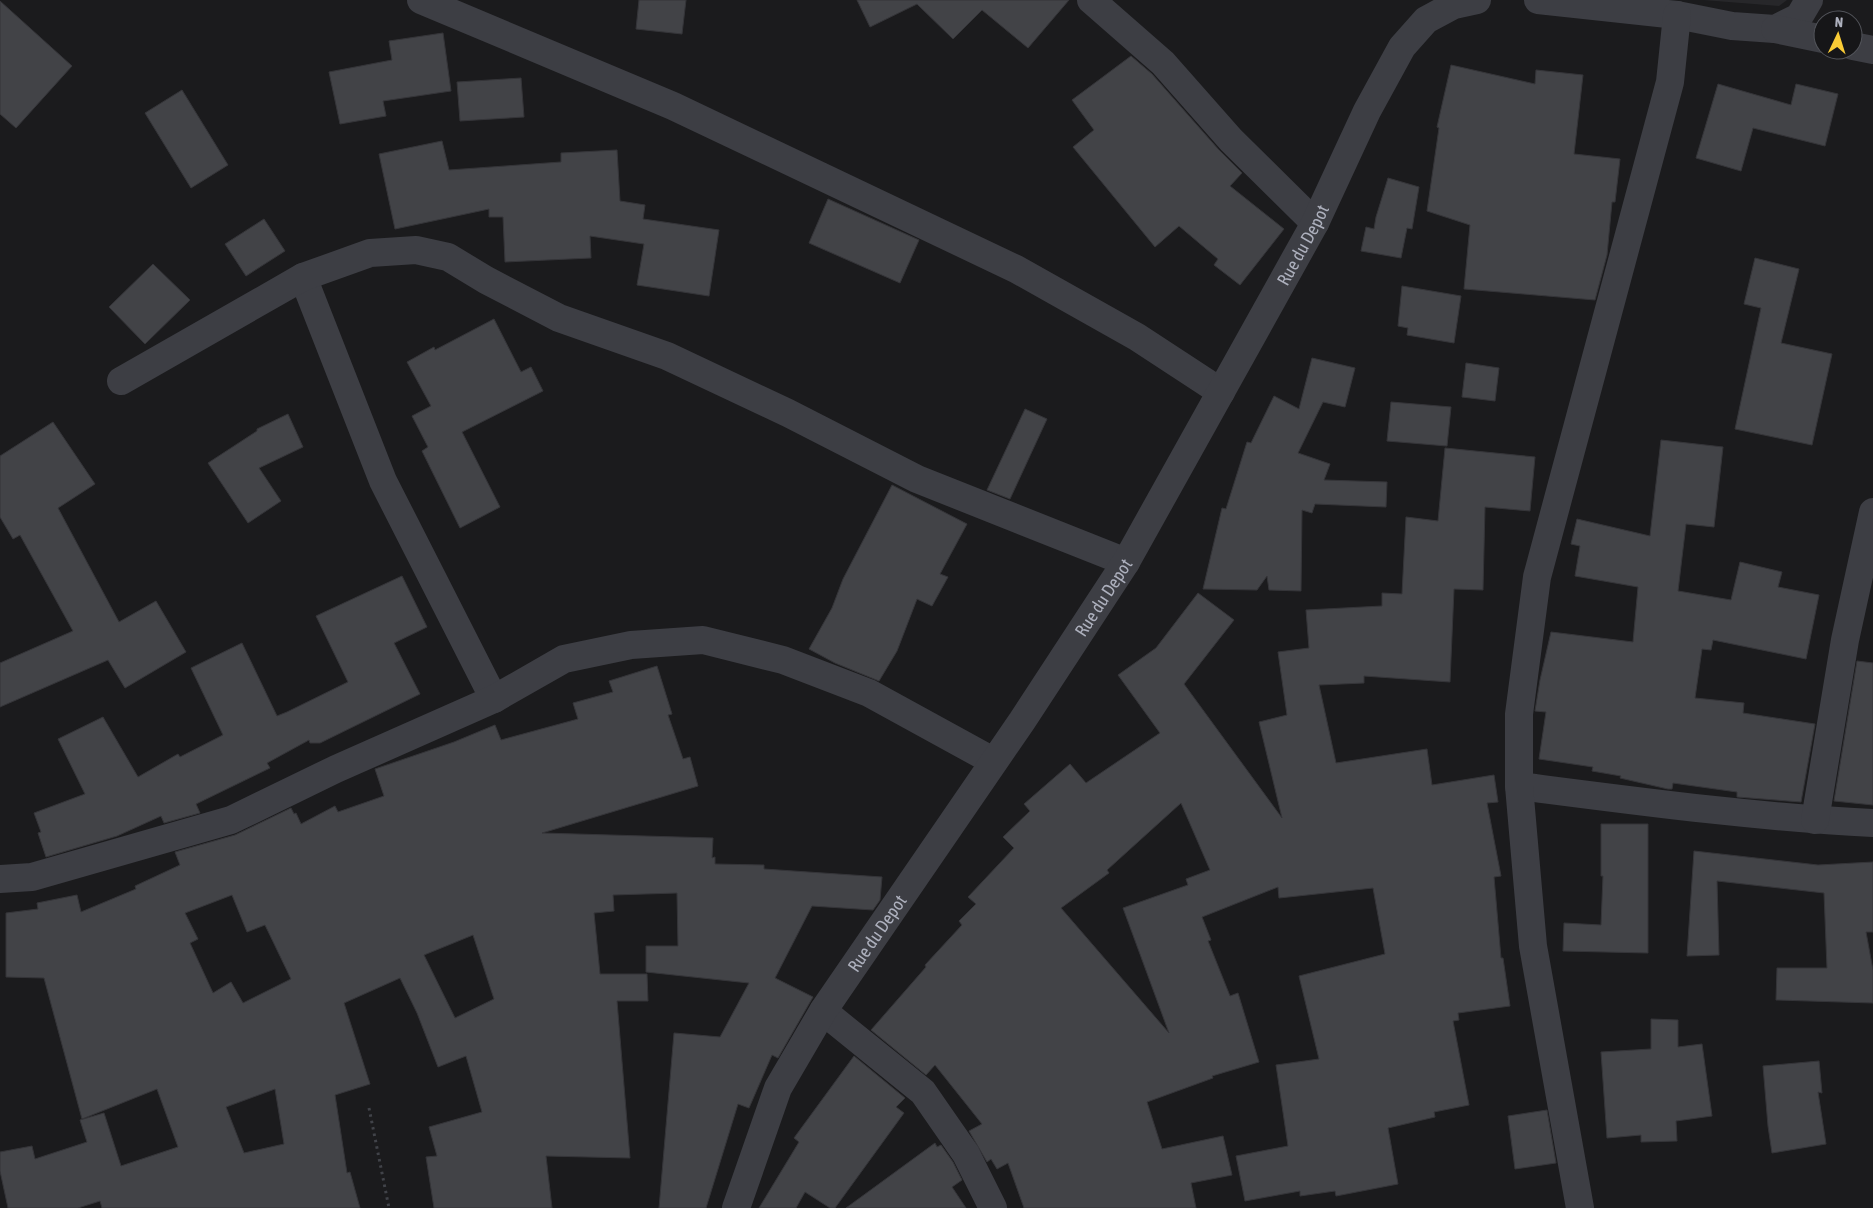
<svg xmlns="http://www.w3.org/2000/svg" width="1873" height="1208" font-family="'Asap Condensed',sans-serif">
  <rect width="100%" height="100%" fill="#1b1b1d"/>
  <polygon fill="#27272a" points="1703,0 1787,0 1779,6"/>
  <g fill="#424347" stroke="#353539" fill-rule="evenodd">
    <polygon points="639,0 686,0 682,34 636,29"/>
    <polygon points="857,0 1069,0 1028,48 982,10 953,39 917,4 870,27"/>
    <polygon points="0,1 72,66 16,128 0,114"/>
    <polygon points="443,33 451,91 383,101 386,116 340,124 329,72 392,60 389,41"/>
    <polygon points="1131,56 1152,74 1219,150 1242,173 1230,186 1284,229 1240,285 1214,265 1218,259 1179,226 1155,247 1073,147 1094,130 1072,100"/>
    <polygon points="1451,65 1535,84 1536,70 1583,75 1574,154 1620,159 1615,202 1612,202 1607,255 1595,300 1464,289 1470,225 1427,211 1439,128 1437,127"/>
    <polygon points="521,78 524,117 460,121 457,82"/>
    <polygon points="1718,84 1791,105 1796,84 1838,94 1825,146 1753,128 1741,171 1696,158"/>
    <polygon points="182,90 228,165 191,188 145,113"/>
    <polygon points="442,141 449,170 561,162 561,153 617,150 620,201 645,205 643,219 719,230 709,296 637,285 644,244 590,236 591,258 505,262 503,217 489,217 489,209 395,229 379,154"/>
    <polygon points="1388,178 1419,187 1412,229 1407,228 1401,258 1361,251 1366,227 1374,229 1376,217"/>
    <polygon points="828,199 919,240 900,283 809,243"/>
    <polygon points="264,219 285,251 246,276 225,244"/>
    <polygon points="1755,258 1799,269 1781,343 1832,354 1812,445 1735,429 1761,308 1744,304"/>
    <polygon points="153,264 190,300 145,344 109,307"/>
    <polygon points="1402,286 1461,296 1454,343 1407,335 1408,328 1398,326"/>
    <polygon points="494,319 521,372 531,367 543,391 462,432 500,507 460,528 422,451 428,447 412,416 431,406 407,362 434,347 435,350"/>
    <polygon points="1312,358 1355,368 1345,407 1323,402 1298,453 1330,464 1324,480 1387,482 1386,507 1315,504 1312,513 1302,510 1301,591 1269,590 1267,576 1257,590 1203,589 1222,508 1226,509 1247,442 1251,443 1274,396 1299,409"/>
    <polygon points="1466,363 1499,368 1495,401 1462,397"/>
    <polygon points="1391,402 1451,407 1447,446 1387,441"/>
    <polygon points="1025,409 1047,419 1010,499 987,490"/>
    <polygon points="288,414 303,447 259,468 281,501 248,523 208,463 257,431 257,429"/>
    <polygon points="53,422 95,484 58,508 119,622 156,601 186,652 125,688 108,660 0,707 0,663 73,631 20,535 13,539 0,517 0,456"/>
    <polygon points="1661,440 1723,447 1714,527 1686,524 1678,591 1731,600 1740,562 1782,572 1778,587 1819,595 1806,659 1713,640 1711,650 1702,649 1695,698 1744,703 1743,713 1815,724 1801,802 1737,797 1737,792 1673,783 1672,789 1668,789 1620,778 1621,776 1592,771 1593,767 1539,759 1546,712 1535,711 1540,680 1551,632 1633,642 1638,587 1575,576 1580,546 1571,544 1577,519 1650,536"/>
    <path d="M 1445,448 L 1535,457 L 1530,511 L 1485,507 L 1483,590 L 1454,589 L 1450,682 L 1364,676 L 1364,683 L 1319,685 L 1336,763 L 1427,749 L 1432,785 L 1494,775 L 1498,802 L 1487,803 L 1501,876 L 1494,877 L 1501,958 L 1503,958 L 1510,1006 L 1458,1013 L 1459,1020 L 1453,1021 L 1469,1105 L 1434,1112 L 1435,1117 L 1388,1128 L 1398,1184 L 1336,1196 L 1335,1191 L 1300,1196 L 1300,1191 L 1245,1201 L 1236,1156 L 1288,1146 L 1276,1065 L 1319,1059 L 1299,976 L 1385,954 L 1373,888 L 1279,898 L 1278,887 L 1202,917 L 1211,940 L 1208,941 L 1230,996 L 1238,993 L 1259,1062 L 1212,1076 L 1213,1078 L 1147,1102 L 1162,1149 L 1223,1136 L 1232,1175 L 1191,1183 L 1196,1208 L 1024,1208 L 1008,1163 L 997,1169 L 991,1159 L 987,1162 L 969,1131 L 982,1124 L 935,1065 L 926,1075 L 871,1030 L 926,967 L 925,965 L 962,925 L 959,921 L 976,904 L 968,897 L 1014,848 L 1003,837 L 1030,811 L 1024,804 L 1070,764 L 1086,783 L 1160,733 L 1118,675 L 1156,648 L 1198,593 L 1234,620 L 1184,684 L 1282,818 L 1259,722 L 1287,715 L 1278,652 L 1309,648 L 1306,610 L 1382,606 L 1382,593 L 1402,594 L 1406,517 L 1438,521 ZM 1181,803 L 1210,870 L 1186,879 L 1188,885 L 1123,908 L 1169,1033 L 1061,908 L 1109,873 L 1107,870 Z"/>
    <polygon points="892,485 967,524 940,574 948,577 932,606 917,599 897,651 879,681 835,663 809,649 832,608 843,579"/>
    <polygon points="402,576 427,627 394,643 420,694 320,743 310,743 309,740 267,763 270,768 196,804 200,813 164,823 161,816 117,836 46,857 38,833 41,832 34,813 85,794 58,739 103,717 138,777 178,754 180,757 223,735 191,668 242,643 277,716 287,712 348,682 316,616"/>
    <polygon points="1857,661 1873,663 1873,805 1834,801"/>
    <path d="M 657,666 L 672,714 L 668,715 L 683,759 L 690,757 L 698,786 L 542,833 L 713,838 L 712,858 L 715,857 L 715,864 L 764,865 L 764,869 L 882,877 L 880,900 L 873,910 L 812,906 L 775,978 L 813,997 L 778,1058 L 772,1055 L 749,1108 L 738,1104 L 706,1208 L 659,1208 L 674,1033 L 720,1037 L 749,983 L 646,972 L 646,946 L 678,946 L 677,893 L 613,895 L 614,911 L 594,913 L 600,974 L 647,974 L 648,1001 L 617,1001 L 630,1158 L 546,1156 L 552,1208 L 434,1208 L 426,1157 L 437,1156 L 429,1127 L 482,1112 L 466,1056 L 438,1067 L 417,1013 L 400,978 L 344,1003 L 370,1084 L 335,1095 L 347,1173 L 350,1172 L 360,1208 L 102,1208 L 100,1201 L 78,1208 L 8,1208 L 0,1171 L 0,1152 L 32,1146 L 35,1159 L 87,1142 L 80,1120 L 104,1113 L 121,1166 L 178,1147 L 157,1089 L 82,1119 L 44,978 L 6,977 L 6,913 L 38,909 L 37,903 L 77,895 L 81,912 L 136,889 L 135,886 L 180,865 L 175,852 L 235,835 L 291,808 L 294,814 L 296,813 L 301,824 L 335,806 L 338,812 L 384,796 L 375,769 L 454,742 L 495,725 L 501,740 L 578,719 L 573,703 L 613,692 L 609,681 ZM 232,895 L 247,932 L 265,925 L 291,979 L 243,1003 L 231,982 L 213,993 L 190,943 L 198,939 L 185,913 ZM 473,935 L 494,999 L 455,1018 L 424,955 ZM 275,1089 L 284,1144 L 244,1153 L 226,1107 Z"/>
    <polygon points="1601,824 1648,824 1648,953 1563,951 1564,923 1601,925 1603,876 1601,876"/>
    <polygon points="1694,851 1818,865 1873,862 1873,932 1866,932 1873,970 1873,1003 1776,1000 1777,968 1827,968 1824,893 1717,881 1719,955 1687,956"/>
    <polygon points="1651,1019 1678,1020 1678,1047 1702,1044 1712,1116 1676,1121 1677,1141 1641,1142 1641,1135 1607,1138 1601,1052 1651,1049"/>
    <polygon points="854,1056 905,1098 896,1107 904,1113 835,1208 830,1208 805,1192 796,1208 759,1208 799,1142 794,1138"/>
    <polygon points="1819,1061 1822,1093 1818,1092 1826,1144 1772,1153 1768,1126 1763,1066"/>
    <polygon points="1547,1110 1556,1163 1515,1169 1508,1116"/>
    <polygon points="935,1143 937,1147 941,1145 953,1162 962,1180 952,1187 966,1208 846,1208"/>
  </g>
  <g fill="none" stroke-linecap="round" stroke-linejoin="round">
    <polyline stroke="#414349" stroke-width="3" stroke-dasharray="2.5 4" stroke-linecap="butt" points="369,1108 389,1208"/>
    <g stroke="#3d3e44" stroke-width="28">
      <polyline points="421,0 673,106 1016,269 1137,337 1221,392"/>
      <polyline points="1091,0 1163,63 1231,140 1315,223"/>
      <polyline points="1538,0 1677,15 1732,26 1775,29 1799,17 1809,0"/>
      <polyline points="1775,29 1823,39"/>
      <polyline points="1853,46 1873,50"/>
      <polyline points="303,277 383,481 494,699"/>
      <polyline points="121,381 303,277 370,253 416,250 448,257 486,280 559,318 667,356 788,413 917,479 1126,562"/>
      <path d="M 1519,786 C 1636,801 1754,817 1873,823"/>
      <polyline points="1815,820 1845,640 1873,512"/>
      <polyline points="0,879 32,877 231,820 336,769 494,699 564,659 631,645 703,640 783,660 869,693 993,761"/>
      <polyline points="823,1011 923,1092 966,1154 993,1208"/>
      <path id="s1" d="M 736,1208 L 778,1088 L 823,1011 L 1022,721 L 1126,562 L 1315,223 L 1367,111 L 1402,47 L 1426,20 L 1454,5 L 1477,0"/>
      <polyline points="1580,1208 1533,946 1519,786 1519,714 1537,577 1670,82 1677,15"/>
    </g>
  </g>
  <g text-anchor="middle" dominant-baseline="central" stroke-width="4.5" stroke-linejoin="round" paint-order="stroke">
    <g font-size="18" fill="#adb0bd" stroke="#161618">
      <text stroke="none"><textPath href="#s1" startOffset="1121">Rue du Depot</textPath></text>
      <text stroke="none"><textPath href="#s1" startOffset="716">Rue du Depot</textPath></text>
      <text stroke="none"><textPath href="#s1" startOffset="311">Rue du Depot</textPath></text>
    </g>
  </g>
  <g transform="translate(1838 35) rotate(4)"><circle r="24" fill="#161618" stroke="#52545a"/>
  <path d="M0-4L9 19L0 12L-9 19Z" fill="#facc36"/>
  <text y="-8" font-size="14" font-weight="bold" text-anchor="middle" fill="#adb0bd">N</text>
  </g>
</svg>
